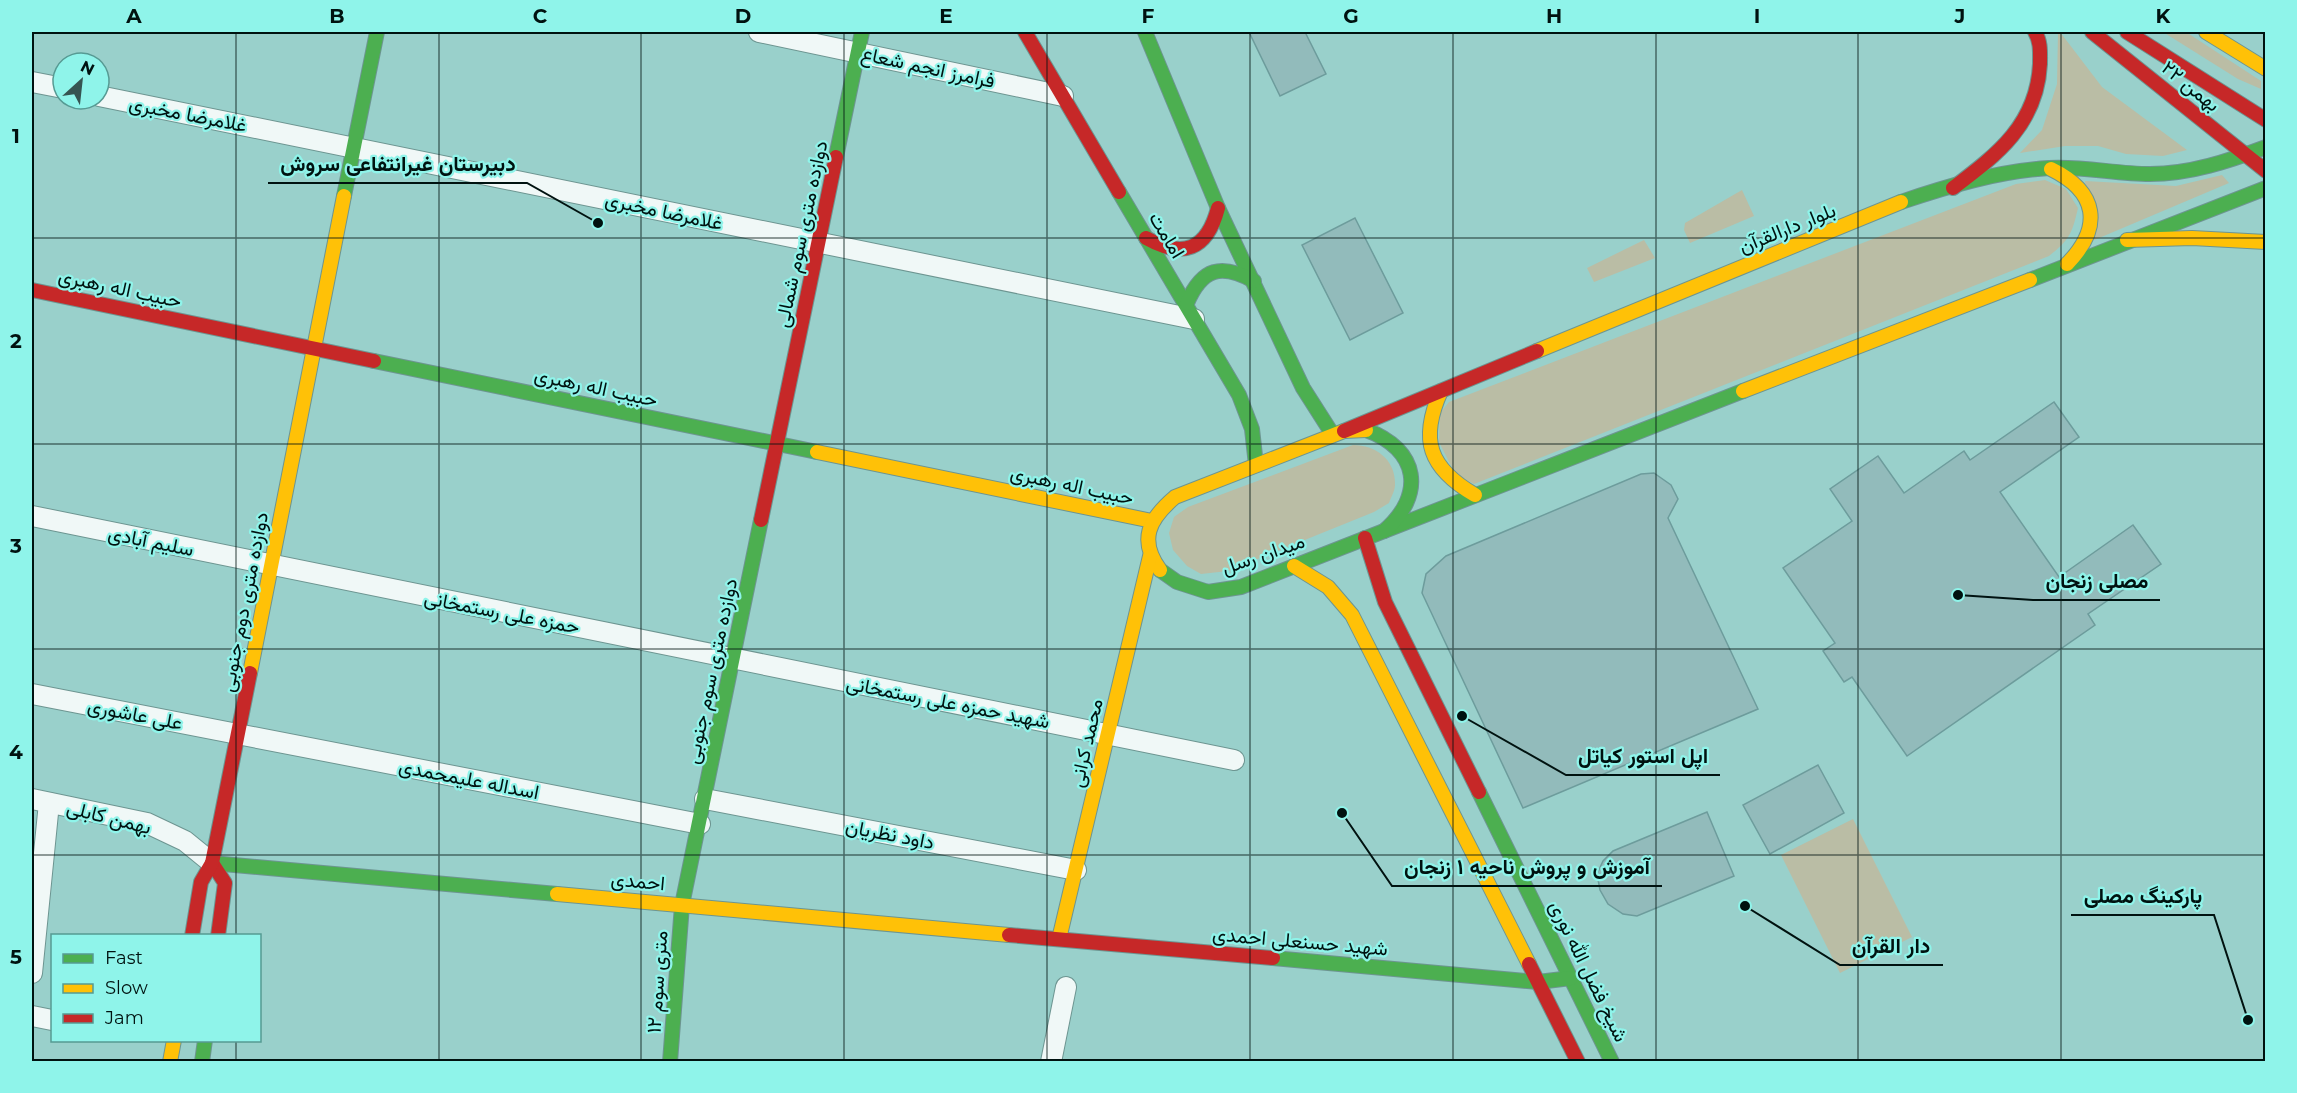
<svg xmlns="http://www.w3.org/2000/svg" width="2297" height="1093" font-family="Montserrat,Vazirmatn,sans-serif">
  <rect width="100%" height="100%" fill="#99d0cb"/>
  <g fill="#babda5">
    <polygon points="2058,32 2060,32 2102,87 2187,150 2163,156 2126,154 2098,146 2065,146 2020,153 2042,130 2057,84"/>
    <polygon points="2163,32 2186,32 2261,81 2261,89 2238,79"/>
    <polygon points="2222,175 2229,183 2092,241 2085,181 2176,186"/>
    <path d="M 2045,180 L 2066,189 L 2078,208 C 2072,234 2069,240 2049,256 L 1474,484 L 1455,474 L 1439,442 L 1440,413 L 1449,402 L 2016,184 Z"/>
    <polygon points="1742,190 1754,216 1690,243 1684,230 1685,223"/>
    <polygon points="1644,240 1655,258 1594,282 1587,268"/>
    <path d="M 1353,445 C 1376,445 1396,460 1395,485 C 1395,491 1391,497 1389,503 L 1374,512 L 1228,571 L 1201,574 L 1187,566 L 1173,550 L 1169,533 L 1174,517 L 1188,507 Z"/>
    <polygon points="1853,819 1912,937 1840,973 1781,855"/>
  </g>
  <g fill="#92bbbb" stroke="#6d9c9c" stroke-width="1.5">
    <polygon points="1249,32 1305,32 1326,74 1280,96"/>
    <polygon points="1355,218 1403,313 1350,340 1302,245"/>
    <polygon points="2054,402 2079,437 2000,492 2059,577 2133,525 2161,564 2088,614 2095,625 1907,756 1852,677 1844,682 1823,651 1835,643 1783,568 1852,521 1830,489 1878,456 1904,493 1964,451 1970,460"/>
    <polygon points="1654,473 1671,485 1678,499 1668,518 1758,709 1523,808 1422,593 1426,574 1446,556 1641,474"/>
    <polygon points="1818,765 1844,813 1770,854 1743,805"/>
    <polygon points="1707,812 1734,876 1637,916 1623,914 1608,904 1600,890 1597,874 1603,861 1613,851"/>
  </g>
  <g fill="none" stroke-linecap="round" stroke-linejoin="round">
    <defs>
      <g id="street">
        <polyline points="759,32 1063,96"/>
        <polyline points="32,82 63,88"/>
        <polyline points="99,96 1194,319"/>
        <polyline points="32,516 1234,760"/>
        <polyline points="32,694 700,824"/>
        <polyline points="32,799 147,823 185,841 212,863"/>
        <polyline points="705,799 1076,870"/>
        <polyline points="32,973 49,803"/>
        <polyline points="32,1016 52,1020"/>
        <polyline points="1051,1062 1066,987"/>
      </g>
      <g id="fast">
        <polyline points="1145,32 1218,208 1303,388 1333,435"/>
        <polyline points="836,157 862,32"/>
        <polyline points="1119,192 1239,395 1252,429 1256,465"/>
        <polyline points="344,196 377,32"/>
        <path d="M 1901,202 C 1948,186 1999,171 2049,168 C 2083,166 2116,174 2150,174 C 2190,174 2229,161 2266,147"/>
        <polyline points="2030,280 2266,188"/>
        <path d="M 1187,303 C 1202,268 1221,263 1254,281"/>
        <polyline points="374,361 817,452"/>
        <polyline points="1384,531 1743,391"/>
        <path d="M 1160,570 L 1177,582 L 1208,592 L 1241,587 L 1384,531 C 1426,495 1419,449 1366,430"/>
        <polyline points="1479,792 1612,1062"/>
        <polyline points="212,863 557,894"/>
        <polyline points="1273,958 1538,982 1571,978"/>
        <polyline points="202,1062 205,1040"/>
        <polyline points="670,1062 682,905 761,520"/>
      </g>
      <g id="slow">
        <polyline points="2206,32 2266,69"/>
        <path d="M 2051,169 C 2098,192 2103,227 2067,264"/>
        <polyline points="2127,240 2192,238 2266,242"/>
        <polyline points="1537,351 1901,202"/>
        <path d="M 1441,391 C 1419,440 1429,468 1475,495"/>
        <polyline points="1743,391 2030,280"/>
        <polyline points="817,452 1152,521"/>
        <polyline points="1294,566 1328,587 1352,615 1529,964"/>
        <path d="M 1160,570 C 1138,540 1149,519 1175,497 L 1344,431 L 1366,430"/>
        <polyline points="250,673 344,196"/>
        <polyline points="557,894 1009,935"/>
        <polyline points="1059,939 1150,556"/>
        <polyline points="170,1062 174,1040"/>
      </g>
      <g id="jam">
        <polyline points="1025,32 1119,192"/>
        <polyline points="2092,32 2266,171"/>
        <polyline points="2127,32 2266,120"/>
        <path d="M 1953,188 C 1998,154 2037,124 2040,64 C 2040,52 2041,42 2035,32"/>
        <path d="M 1146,238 C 1183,259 1207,250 1218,208"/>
        <polyline points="32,290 374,361"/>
        <polyline points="1344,431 1537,351"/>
        <polyline points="761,520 836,157"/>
        <polyline points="1365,538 1385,602 1479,792"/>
        <polyline points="212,863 225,883 218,936"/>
        <polyline points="1009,935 1273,958"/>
        <polyline points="192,936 201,882 212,863 250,673"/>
        <polyline points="1529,964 1578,1062"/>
      </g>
    </defs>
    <use href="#street" stroke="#6d9591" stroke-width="22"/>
    <use href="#fast" stroke="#6d9591" stroke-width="16"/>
    <use href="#slow" stroke="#6d9591" stroke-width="16"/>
    <use href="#jam" stroke="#6d9591" stroke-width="16"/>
    <use href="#street" stroke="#f0f8f7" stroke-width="20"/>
    <use href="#fast" stroke="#4caf50" stroke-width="14"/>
    <use href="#slow" stroke="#ffc107" stroke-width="14"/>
    <use href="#jam" stroke="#c62828" stroke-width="14"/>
  </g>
  <path fill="none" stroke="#001210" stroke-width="1.5" stroke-opacity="0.55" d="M 236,32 L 236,936M 439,32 L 439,1062M 641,32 L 641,1062M 844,32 L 844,1062M 1047,32 L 1047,1062M 1250,32 L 1250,1062M 1453,32 L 1453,1062M 1656,32 L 1656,1062M 1858,32 L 1858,1062M 2061,32 L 2061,1062M 32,238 L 2266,238M 32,444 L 2266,444M 32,649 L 2266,649M 32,855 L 2266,855M 236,1040 L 236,1062"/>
  <g text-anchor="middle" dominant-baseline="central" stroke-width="4.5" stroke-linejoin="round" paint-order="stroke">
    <g font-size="20" fill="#001210" stroke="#8ff4ea">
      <text transform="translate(928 67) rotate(12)">فرامرز انجم شعاع</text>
      <text transform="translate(2191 86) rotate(39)">۲۲ بهمن</text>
      <text transform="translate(188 114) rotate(11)">غلامرضا مخبری</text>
      <text transform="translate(664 211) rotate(12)">غلامرضا مخبری</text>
      <text transform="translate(1787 228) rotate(-22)">بلوار دارالقرآن</text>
      <text transform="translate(801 234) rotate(-78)">دوازده متری سوم شمالی</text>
      <text transform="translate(1167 235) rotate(59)">امامت</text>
      <text transform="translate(120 288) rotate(12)">حبیب اله رهبری</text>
      <text transform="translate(596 387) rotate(12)">حبیب اله رهبری</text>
      <text transform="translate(1072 485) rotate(12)">حبیب اله رهبری</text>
      <text transform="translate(151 541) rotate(11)">سلیم آبادی</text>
      <text transform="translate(1263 554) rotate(-19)">میدان رسل</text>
      <text transform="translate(244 602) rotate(-79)">دوازده متری دوم جنوبی</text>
      <text transform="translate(502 612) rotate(11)">حمزه علی رستمخانی</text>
      <text transform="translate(711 671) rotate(-78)">دوازده متری سوم جنوبی</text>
      <text transform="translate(948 702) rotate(11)">شهید حمزه علی رستمخانی</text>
      <text transform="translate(135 714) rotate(11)">علی عاشوری</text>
      <text transform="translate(1086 743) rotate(-77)">محمد کرانی</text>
      <text transform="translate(469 779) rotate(11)">اسداله علیمحمدی</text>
      <text transform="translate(109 817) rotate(14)">بهمن کابلی</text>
      <text transform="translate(890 834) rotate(11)">داود نظریان</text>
      <text transform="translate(638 881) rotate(5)">احمدی</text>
      <text transform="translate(1300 941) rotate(5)">شهید حسنعلی احمدی</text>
      <text transform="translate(1589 971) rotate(64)">شیخ فضل الله نوری</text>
      <text transform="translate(657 982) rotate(-86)">۱۲ متری سوم</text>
    </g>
  </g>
  <path fill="none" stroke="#001210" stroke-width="2" d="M598 223L527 183H268M1958 595L2033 600H2160M1462 716L1566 775H1720M1342 813L1392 886H1662M2248 1020L2214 915H2071M1745 906L1840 965H1943"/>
  <g fill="#001210" stroke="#8ff4ea" stroke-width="2">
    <circle cx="598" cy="223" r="6"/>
    <circle cx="1958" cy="595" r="6"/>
    <circle cx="1462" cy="716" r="6"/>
    <circle cx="1342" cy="813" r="6"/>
    <circle cx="2248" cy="1020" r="6"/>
    <circle cx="1745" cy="906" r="6"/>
  </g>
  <g font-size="21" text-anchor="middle" font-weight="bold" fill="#001210" stroke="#8ff4ea" stroke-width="4.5" stroke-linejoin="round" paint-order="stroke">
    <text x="398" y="171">دبیرستان غیرانتفاعی سروش</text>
    <text x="2097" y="588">مصلی زنجان</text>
    <text x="1643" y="763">اپل استور کیاتل</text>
    <text x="1527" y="874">آموزش و پروش ناحیه ۱ زنجان</text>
    <text x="2143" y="903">پارکینگ مصلی</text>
    <text x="1891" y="953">دار القرآن</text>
  </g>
  <rect width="2297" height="1093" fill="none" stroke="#8ff4ea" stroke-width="66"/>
  <rect x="51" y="934" width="210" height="108" fill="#8ff4ea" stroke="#569a93" stroke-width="1.5"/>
  <rect x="63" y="954" width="30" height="9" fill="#4caf50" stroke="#569a93" stroke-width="1.5"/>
  <text x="105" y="964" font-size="18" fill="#001210">Fast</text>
  <rect x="63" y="984" width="30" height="9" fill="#ffc107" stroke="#569a93" stroke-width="1.5"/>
  <text x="105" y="994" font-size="18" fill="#001210">Slow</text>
  <rect x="63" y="1014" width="30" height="9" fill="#c62828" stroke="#569a93" stroke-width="1.5"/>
  <text x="105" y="1024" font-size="18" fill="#001210">Jam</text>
  <g transform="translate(81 81) rotate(27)"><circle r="28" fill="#8ff4ea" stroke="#569a93" stroke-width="1.5"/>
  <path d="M0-4.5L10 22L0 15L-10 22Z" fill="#365451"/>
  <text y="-9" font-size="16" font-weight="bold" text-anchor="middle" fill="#001210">N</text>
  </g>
  <rect x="33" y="33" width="2231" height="1027" fill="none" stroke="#001210" stroke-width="2"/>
  <g font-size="20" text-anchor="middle" font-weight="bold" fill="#001210">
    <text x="134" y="23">A</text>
    <text x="337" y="23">B</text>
    <text x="540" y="23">C</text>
    <text x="743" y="23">D</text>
    <text x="946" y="23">E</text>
    <text x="1148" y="23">F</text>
    <text x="1351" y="23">G</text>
    <text x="1554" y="23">H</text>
    <text x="1757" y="23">I</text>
    <text x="1960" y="23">J</text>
    <text x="2163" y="23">K</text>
    <text x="16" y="143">1</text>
    <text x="16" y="348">2</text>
    <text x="16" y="553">3</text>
    <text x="16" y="759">4</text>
    <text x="16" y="964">5</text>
  </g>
</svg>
